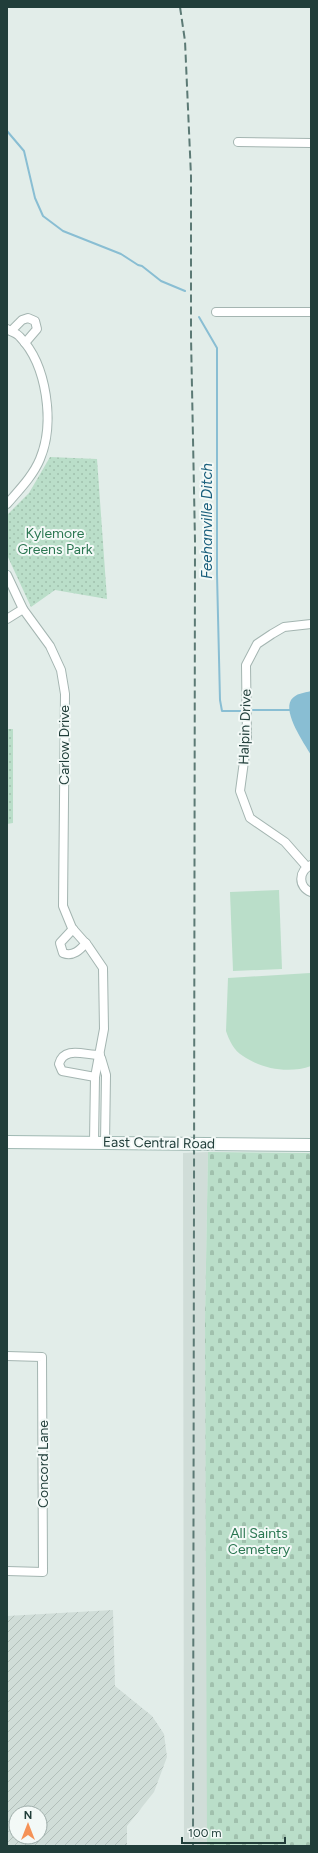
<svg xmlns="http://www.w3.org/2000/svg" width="318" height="1853" font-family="Figtree,sans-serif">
  <defs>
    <pattern id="industrial-furrows" width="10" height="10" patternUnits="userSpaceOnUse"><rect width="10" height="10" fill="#d0ddd8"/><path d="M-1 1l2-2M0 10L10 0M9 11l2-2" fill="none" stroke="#b2bfba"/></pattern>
    <pattern id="cemetery-stones" width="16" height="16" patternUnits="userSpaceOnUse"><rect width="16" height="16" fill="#badec9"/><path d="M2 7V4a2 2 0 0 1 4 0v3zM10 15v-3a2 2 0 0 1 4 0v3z" fill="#a0c0ad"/></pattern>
    <pattern id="park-dots" width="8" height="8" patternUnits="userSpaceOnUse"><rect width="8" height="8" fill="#badec9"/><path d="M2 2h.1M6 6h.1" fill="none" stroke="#a0c0ad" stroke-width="1.8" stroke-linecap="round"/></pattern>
  </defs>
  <rect width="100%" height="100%" fill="#e2ede9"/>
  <polygon fill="#d0ddd8" points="208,1152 205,1320 208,1846 184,1846 183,1153"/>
  <path fill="url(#industrial-furrows)" fill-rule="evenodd" d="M 113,1610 L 115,1686 L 152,1716 L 164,1734 L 167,1757 L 154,1792 L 127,1826 L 127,1846 L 7,1846 L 7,1616 ZM 16,1813 L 40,1813 L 40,1837 L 16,1837 Z"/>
  <polygon fill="url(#cemetery-stones)" points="208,1152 311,1153 311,1846 207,1846 205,1320"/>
  <g fill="url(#park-dots)">
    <polygon points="50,457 97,459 107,599 55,590 31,607 7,555 7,515 29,493"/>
    <polygon points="7,729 13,729 13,823 7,824"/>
  </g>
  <g fill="#badec9">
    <polygon points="279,890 282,969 233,971 230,892"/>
    <path d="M 310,973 L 311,974 L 311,1066 C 289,1074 262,1069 243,1056 C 234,1051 229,1040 226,1031 L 228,978 Z"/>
  </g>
  <path fill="#89bed3" d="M 311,691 L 311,755 C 304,743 283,713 291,700 C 296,693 304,693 311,691 Z"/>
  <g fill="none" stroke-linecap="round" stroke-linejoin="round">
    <g stroke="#89bed3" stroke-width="2">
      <polyline points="7,131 24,151 35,198 43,216 63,231 121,254 138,265 142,266 161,281 185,291"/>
      <polyline points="199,317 217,348 217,574 220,700 222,711 241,711"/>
      <polyline points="253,710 290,710"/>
    </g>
    <defs>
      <g id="minor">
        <polyline points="238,142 311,143"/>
        <polyline points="216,312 311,312"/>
        <path d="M 7,329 C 11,332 17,333 20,337 C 47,365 55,423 40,459 C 33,476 19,490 7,504"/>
        <polyline points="11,331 22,320 28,318 35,321 37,329 25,343"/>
        <polyline points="7,575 23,609 50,646 61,670 65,694 63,906 72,928 88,946 103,968 104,1029 95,1077 94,1142"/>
        <polyline points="7,619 23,609"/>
        <path d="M 311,865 C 298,871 298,887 311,892"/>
        <polyline points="307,867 285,842 250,818 240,791 247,739 246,665 257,644 272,634 284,627 311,624"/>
        <path d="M 73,929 L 60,943 L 63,953 C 73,957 80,950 86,943"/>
        <polyline points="101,1058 106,1075 105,1143"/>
        <path d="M 95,1077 L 62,1071 L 59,1064 C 64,1046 84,1055 100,1055"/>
        <polyline points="7,1356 42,1357 43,1572 7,1571"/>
      </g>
      <polyline id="secondary" points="7,1142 311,1145"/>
    </defs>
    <use href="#minor" stroke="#a4b5b1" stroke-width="10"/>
    <use href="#secondary" stroke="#a0b9b3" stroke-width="14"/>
    <use href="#minor" stroke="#fff" stroke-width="8"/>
    <use href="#secondary" stroke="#fff" stroke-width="12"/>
    <polyline stroke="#5c7a75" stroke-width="2" stroke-dasharray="8 4" stroke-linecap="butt" points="180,7 185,41 191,176 191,337 195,541 193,1846"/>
  </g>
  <g text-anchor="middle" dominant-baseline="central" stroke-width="4" stroke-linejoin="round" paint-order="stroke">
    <g font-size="14" fill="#2a7651" stroke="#f3f9f7">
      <text x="55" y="533">Kylemore<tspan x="55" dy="16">Greens Park</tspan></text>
      <text x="259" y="1533">All Saints<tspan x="259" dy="16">Cemetery</tspan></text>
    </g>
    <g font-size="14" fill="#213e3a" stroke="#f3f9f7">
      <text transform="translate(245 727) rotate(-88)">Halpin Drive</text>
      <text transform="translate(64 745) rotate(-90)">Carlow Drive</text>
      <text transform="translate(159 1143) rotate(1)">East Central Road</text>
      <text transform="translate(43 1464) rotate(-90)">Concord Lane</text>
    </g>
    <g font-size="15" font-style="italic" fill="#1a5f7c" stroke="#f3f9f7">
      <text transform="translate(207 521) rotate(-90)">Feehanville Ditch</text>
    </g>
  </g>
  <rect width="318" height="1853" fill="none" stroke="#213e3a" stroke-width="16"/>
  <g transform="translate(28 1825)"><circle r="19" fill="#f3f9f7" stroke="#9faeab"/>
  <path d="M0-3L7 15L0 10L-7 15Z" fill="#f59257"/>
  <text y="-6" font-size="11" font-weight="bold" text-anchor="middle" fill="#213e3a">N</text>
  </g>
  <path d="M182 1837v6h103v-6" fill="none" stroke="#213e3a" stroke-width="2"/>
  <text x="188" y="1837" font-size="12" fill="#213e3a" stroke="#f3f9f7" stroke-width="3" paint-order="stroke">100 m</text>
</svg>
